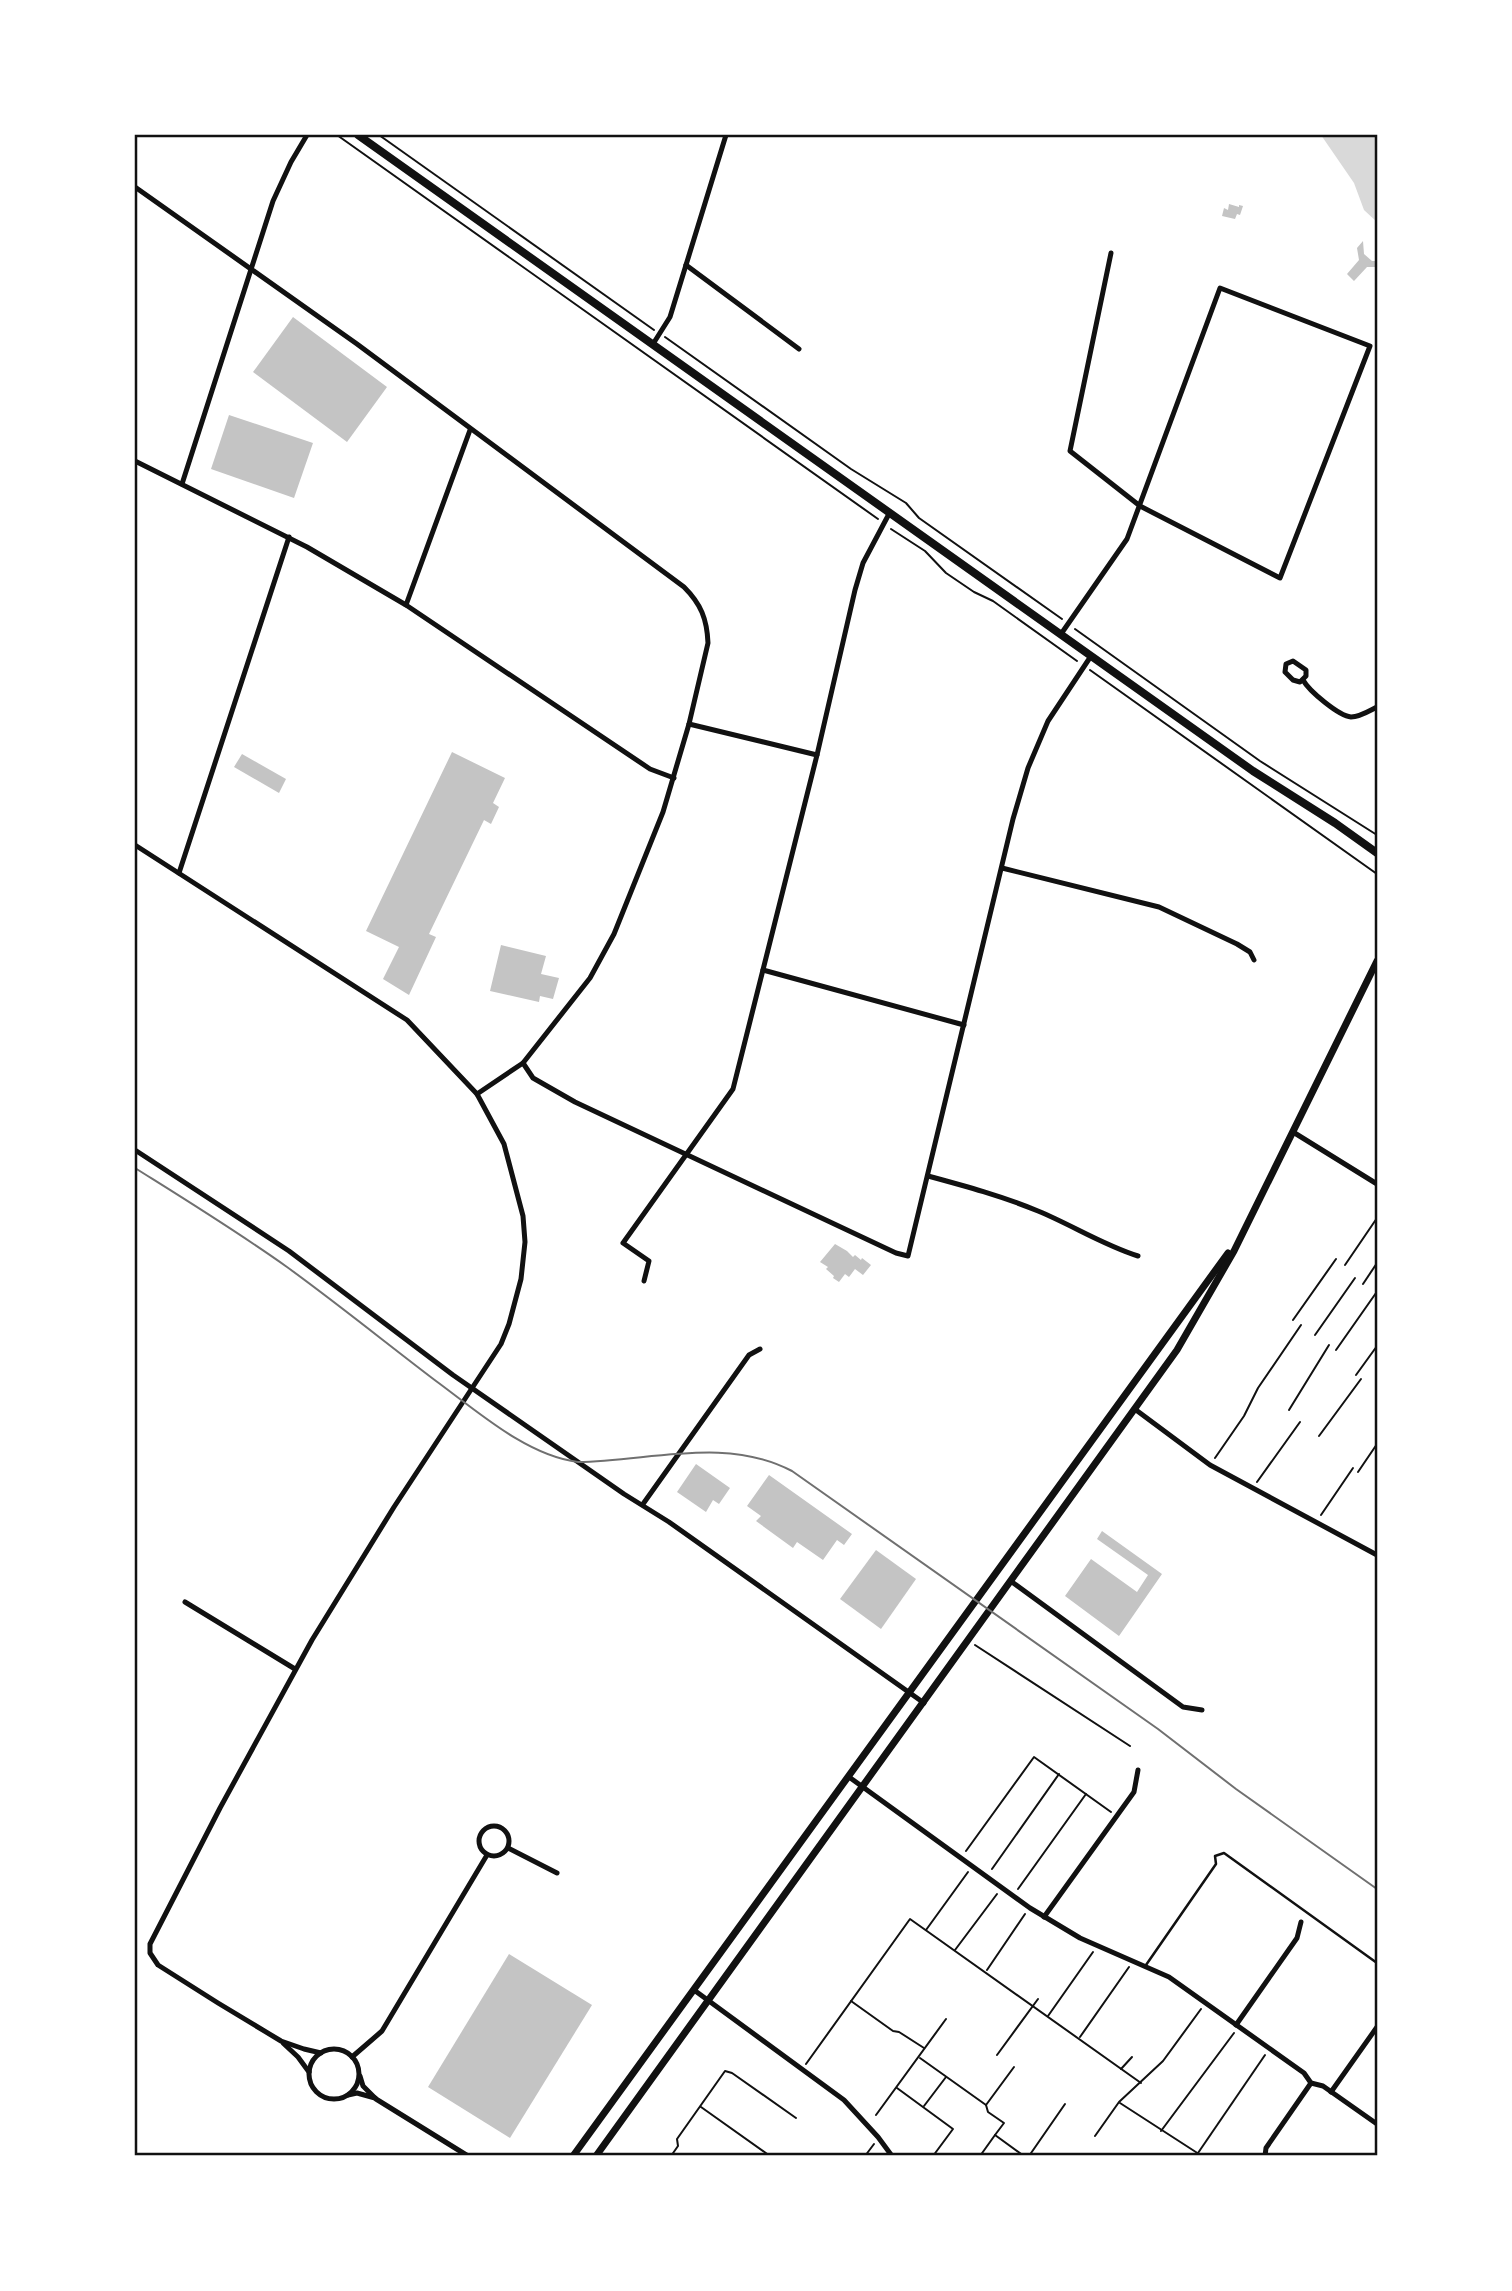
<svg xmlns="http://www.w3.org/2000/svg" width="1512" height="2291" font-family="Signika,sans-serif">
  <rect width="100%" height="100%" fill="#fff"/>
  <polygon fill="#d9d9d9" points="1321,135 1377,135 1377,222 1364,210 1354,183"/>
  <g fill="#c4c4c4">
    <polygon points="1229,204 1239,207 1239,205 1243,206 1240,215 1237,214 1235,219 1222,216 1224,208 1228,210"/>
    <polygon points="1363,241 1364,254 1372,261 1377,261 1377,267 1367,267 1354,281 1347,274 1359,260 1357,248"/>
    <polygon points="293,317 387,387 347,442 253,372"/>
    <polygon points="229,415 313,443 294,498 211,469"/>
    <polygon points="452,752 505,778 493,803 499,807 491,824 484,820 429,934 436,937 409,995 383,979 399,947 366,931"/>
    <polygon points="242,754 286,779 279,793 234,767"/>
    <polygon points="501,945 546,956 541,974 559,978 553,999 540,996 539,1002 490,991"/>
    <polygon points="835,1244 847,1251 853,1257 855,1255 861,1260 862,1258 871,1265 863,1275 855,1269 849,1277 845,1274 839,1282 833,1278 834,1276 826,1269 828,1267 820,1262"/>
    <polygon points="696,1464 730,1488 719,1504 713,1500 706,1512 677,1492"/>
    <polygon points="769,1475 852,1534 844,1545 837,1540 823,1560 797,1542 793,1548 756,1521 761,1516 747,1506"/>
    <polygon points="1102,1531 1162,1574 1119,1636 1065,1596 1091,1559 1137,1592 1148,1575 1097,1539"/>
    <polygon points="876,1550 916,1579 881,1629 840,1599"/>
    <polygon points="509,1954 592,2005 510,2138 428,2087"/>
  </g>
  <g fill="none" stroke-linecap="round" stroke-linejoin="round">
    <g stroke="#111" stroke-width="2">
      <polyline points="337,135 878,519"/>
      <polyline points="379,135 654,330"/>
      <polyline points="665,337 851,469 906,503 919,518 1062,619"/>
      <polyline points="891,529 925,551 946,573 974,592 993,601 1077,661"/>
      <polyline points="1075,629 1260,761 1377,835"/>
      <polyline points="1090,670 1377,874"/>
      <polyline points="1345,1265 1377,1218"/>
      <polyline points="1363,1284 1377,1263"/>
      <polyline points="1293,1320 1336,1259"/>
      <polyline points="1315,1335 1355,1278"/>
      <polyline points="1336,1350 1376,1293"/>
      <polyline points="1356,1375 1377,1346"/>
      <polyline points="1289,1410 1329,1345"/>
      <polyline points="1319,1436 1361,1379"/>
      <polyline points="1215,1458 1244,1416 1258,1388 1301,1325"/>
      <polyline points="1358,1472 1377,1444"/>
      <polyline points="1257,1482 1300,1422"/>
      <polyline points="1321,1515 1353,1468"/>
      <polyline points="975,1645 1130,1746"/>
      <polyline points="966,1851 1034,1757 1111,1812"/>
      <polyline points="992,1869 1059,1774"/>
      <polyline points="1018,1889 1086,1794"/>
      <polyline points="926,1930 968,1872"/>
      <polyline points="955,1950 997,1894"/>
      <polyline points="987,1970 1025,1914"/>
      <polyline points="851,2001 893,2031 899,2032 924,2048"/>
      <polyline points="1048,2016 1093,1952"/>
      <polyline points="1080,2037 1129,1967"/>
      <polyline points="997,2055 1038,1999"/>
      <polyline points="920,2058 986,2105"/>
      <polyline points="806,2064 910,1919 1141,2083"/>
      <polyline points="1121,2069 1132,2057"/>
      <polyline points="897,2088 953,2129 933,2156"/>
      <polyline points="1120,2103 1202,2156"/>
      <polyline points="924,2106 946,2077"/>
      <polyline points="701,2107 770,2156"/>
      <polyline points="876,2115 946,2019"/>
      <polyline points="1161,2131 1234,2033"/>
      <polyline points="995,2135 1004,2123 988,2112 986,2105 1014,2067"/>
      <polyline points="1095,2136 1119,2102 1163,2061 1201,2009"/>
      <polyline points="1198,2153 1265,2055"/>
      <polyline points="671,2156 678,2146 677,2139 725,2071 732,2073 796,2118"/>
      <polyline points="865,2156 874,2144"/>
      <polyline points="980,2156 995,2135 1024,2156"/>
      <polyline points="1029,2156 1065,2104"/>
    </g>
    <polyline stroke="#111" stroke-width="2.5" points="1146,1965 1216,1864 1215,1856 1224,1853 1377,1963"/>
    <g stroke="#111" stroke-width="5">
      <path d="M 135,187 L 357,344 L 684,587 C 701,604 707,619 708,643 L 689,724 L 663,812 L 614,934 L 590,978 L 523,1063 L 477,1094"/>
      <polyline points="686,265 799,349"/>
      <polyline points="653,344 670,317 726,135"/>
      <polyline points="135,461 307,547 406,605 650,769 674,778"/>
      <polyline points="182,484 273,201 291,162 307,135"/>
      <polyline points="406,605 470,430"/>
      <polyline points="1061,634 1127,539 1220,288 1370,346 1280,578 1140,506 1070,451 1111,253"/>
      <polygon points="1293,661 1306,670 1306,676 1300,682 1293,680 1285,672 1286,664"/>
      <path d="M 1303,680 C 1309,691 1339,716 1351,717 C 1360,717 1369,711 1377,707"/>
      <polyline points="689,724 817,755"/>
      <polyline points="135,845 407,1020 477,1094 504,1144 523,1216 525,1242 521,1279 509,1324 501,1344 394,1507 312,1640 220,1808 150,1944 150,1953 158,1965 218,2003 281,2041 304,2049 321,2053"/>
      <polyline points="1002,868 1159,907 1237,944 1250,952 1254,960"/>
      <polyline points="179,873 289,537"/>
      <polyline points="763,970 964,1025"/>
      <polyline points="523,1063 533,1078 575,1102 896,1253 908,1256 1013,819 1028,768 1048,721 1091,656"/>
      <polyline points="1293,1132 1377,1184"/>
      <polyline points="135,1150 289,1251 453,1375 624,1494 669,1522 924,1703"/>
      <path d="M 928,1176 C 965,1186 1002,1196 1038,1211 C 1072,1225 1103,1245 1138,1256"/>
      <polyline points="644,1281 649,1261 623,1243 733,1089 817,755 855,590 863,563 890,512"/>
      <polyline points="1136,1410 1210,1465 1377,1555"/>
      <polyline points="643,1504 749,1355 760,1349"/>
      <polyline points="1012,1582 1183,1707 1202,1710"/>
      <polyline points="185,1602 295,1669"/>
      <polyline points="849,1777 1030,1908 1080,1938 1169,1977 1304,2073 1311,2083 1323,2086 1377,2124"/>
      <circle cx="494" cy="1841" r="15"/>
      <polyline points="508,1848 557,1873"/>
      <polyline points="1044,1917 1134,1792 1138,1770"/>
      <polyline points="694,1990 844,2100 878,2137 892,2156"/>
      <polyline points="1236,2025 1297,1938 1301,1922"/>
      <polyline points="283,2043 298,2057 309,2072"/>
      <circle cx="334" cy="2074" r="25"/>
      <polyline points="352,2057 382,2031 487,1855"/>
      <polyline points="360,2076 363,2086 376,2099 468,2156"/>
      <polyline points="1331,2092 1377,2027"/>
      <polyline points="348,2095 357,2093 375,2098"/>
      <polyline points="1265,2156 1266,2148 1311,2083"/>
    </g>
    <g stroke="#111" stroke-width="7">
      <polyline points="573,2156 1228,1253"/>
      <polyline points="596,2156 1177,1350 1234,1251 1377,961"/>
    </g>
    <polyline stroke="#111" stroke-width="8" points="358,135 1253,771 1335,823 1377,853"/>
    <path stroke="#707070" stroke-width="2" d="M 135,1168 C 186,1200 238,1232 287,1267 C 338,1304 386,1343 436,1381 C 477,1411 527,1456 578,1462 C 651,1461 725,1436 792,1471 L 1158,1729 L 1236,1789 L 1377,1889"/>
  </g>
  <rect width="1512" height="2291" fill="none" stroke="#ffffff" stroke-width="273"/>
  <rect x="136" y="136" width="1240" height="2018" fill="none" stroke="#111" stroke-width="2.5"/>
</svg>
